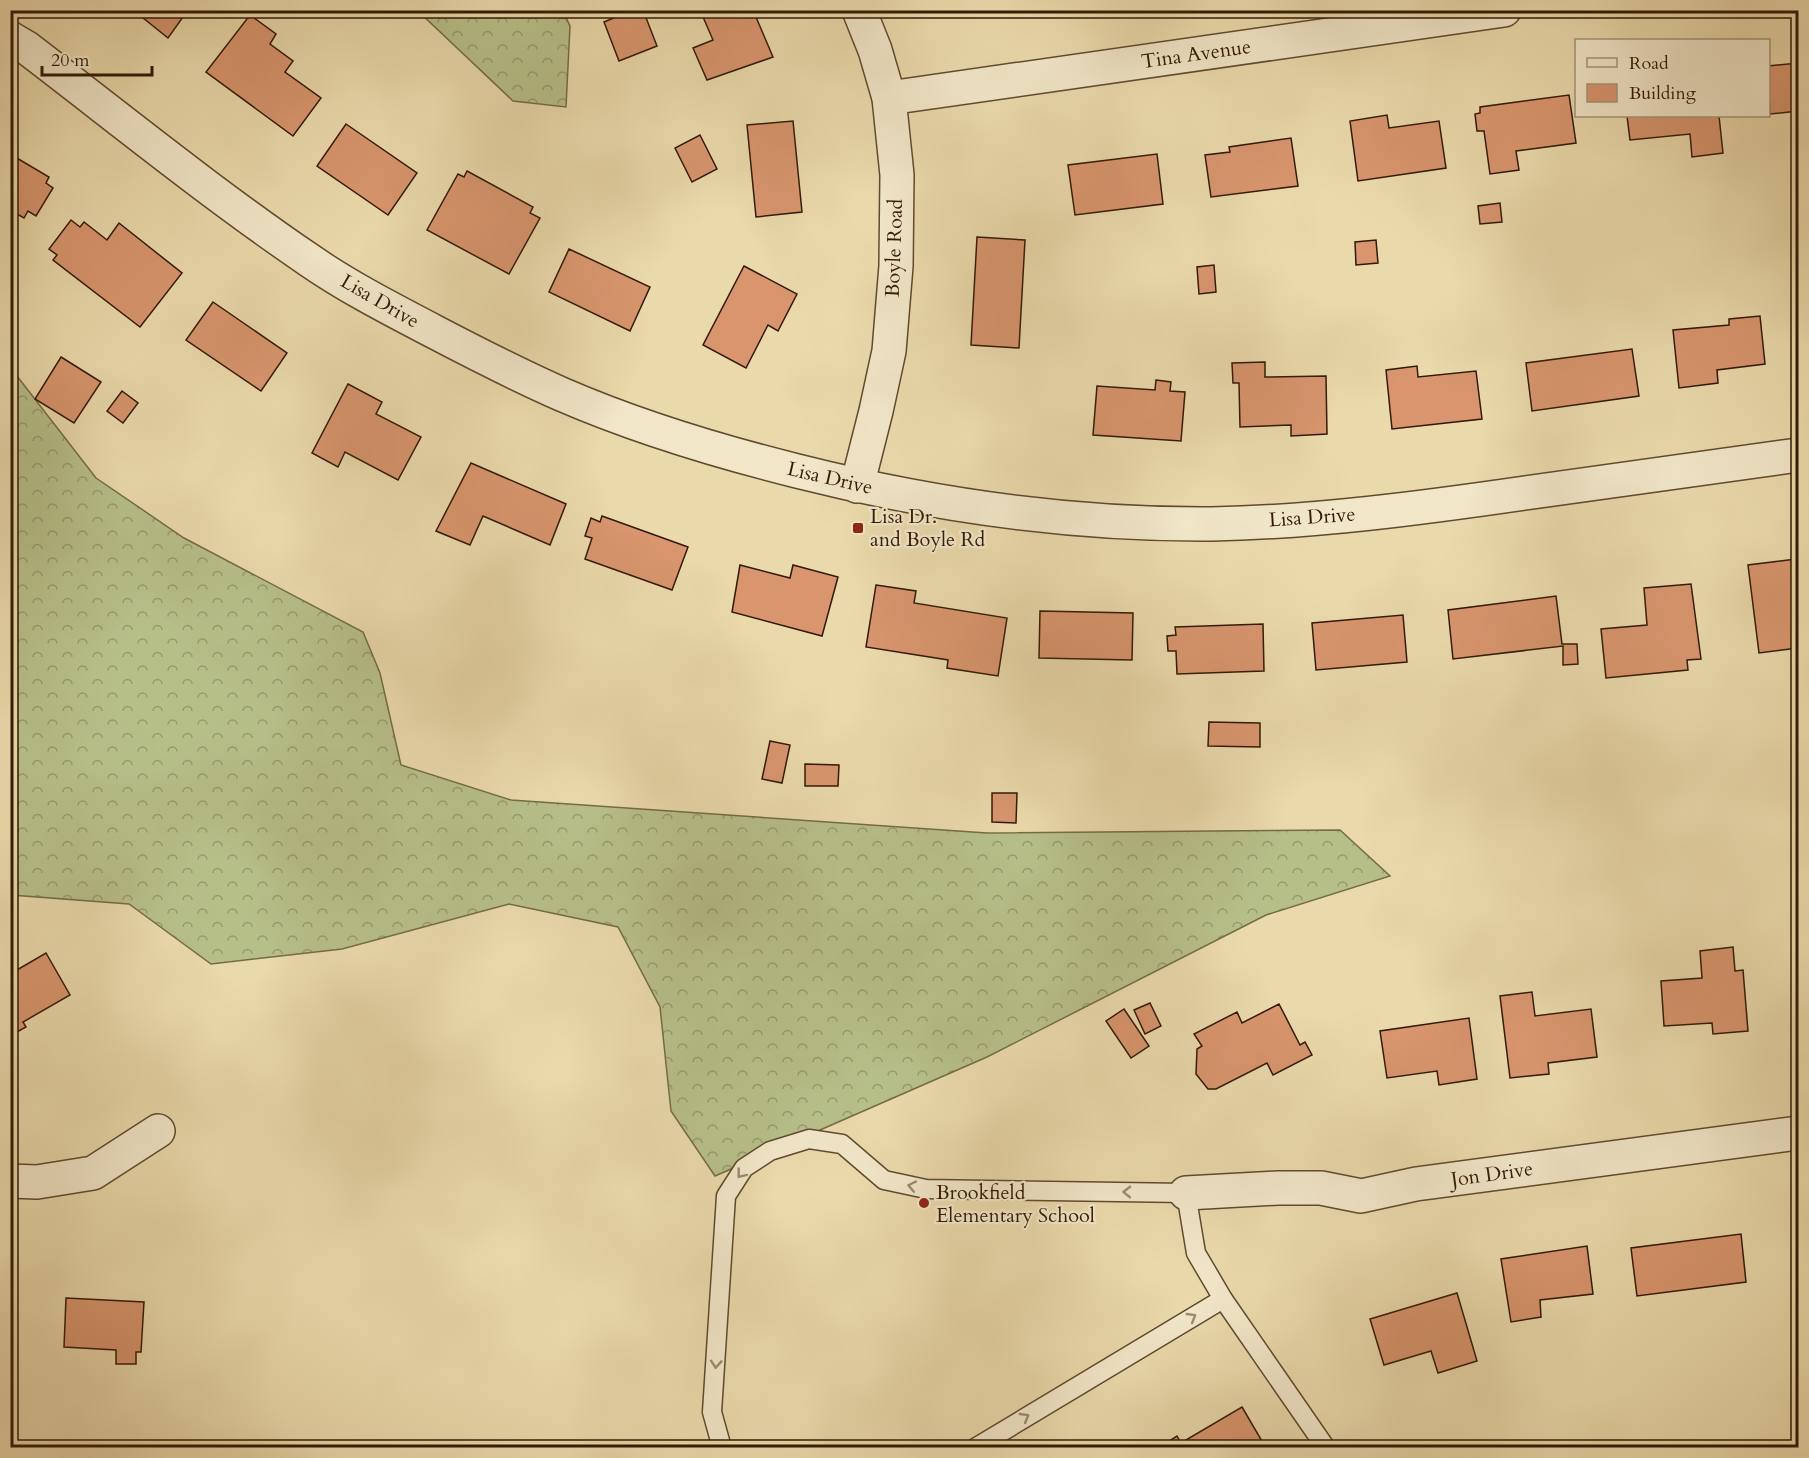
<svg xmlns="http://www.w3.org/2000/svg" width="1809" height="1458" font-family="Cardo,serif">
  <defs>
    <pattern id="forest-crowns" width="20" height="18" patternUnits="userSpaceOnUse" patternTransform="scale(1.5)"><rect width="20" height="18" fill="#b7bf89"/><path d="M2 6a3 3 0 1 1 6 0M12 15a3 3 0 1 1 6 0" fill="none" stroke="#959a6e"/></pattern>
  </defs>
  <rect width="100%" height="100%" fill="#ead9ab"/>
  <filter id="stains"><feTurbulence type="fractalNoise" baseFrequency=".00333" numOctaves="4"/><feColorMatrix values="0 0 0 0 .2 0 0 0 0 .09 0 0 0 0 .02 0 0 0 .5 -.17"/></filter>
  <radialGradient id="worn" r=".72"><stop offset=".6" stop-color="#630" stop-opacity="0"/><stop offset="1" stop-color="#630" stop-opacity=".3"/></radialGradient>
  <g fill="url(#forest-crowns)" stroke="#746c46" stroke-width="1.5">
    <polygon points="418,11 563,11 570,26 566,107 513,101"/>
    <polygon points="10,367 96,478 184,538 363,632 380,673 401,765 511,800 987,833 1340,830 1390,876 1266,915 987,1057 715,1176 671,1111 660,1007 618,927 509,904 342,949 211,964 129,904 11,895"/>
  </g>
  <g fill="#d8956e" stroke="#321a04" stroke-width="1.5">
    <polygon points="139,10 188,10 168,38 137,13"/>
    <polygon points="633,10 643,10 657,46 619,61 604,22"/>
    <polygon points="700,10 753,10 773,57 707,80 693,48 713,40"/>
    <polygon points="250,15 276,34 270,44 293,61 285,72 321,98 293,136 206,72"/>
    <polygon points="1798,63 1798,111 1770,114 1768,66"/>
    <polygon points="1569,95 1576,143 1516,151 1519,170 1490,174 1484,131 1477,131 1475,114 1480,113 1480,107"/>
    <polygon points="1387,115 1389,128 1439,121 1446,168 1358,181 1350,121"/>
    <polygon points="1627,116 1719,116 1723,153 1692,157 1690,134 1630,140"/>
    <polygon points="793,121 802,212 756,217 747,125"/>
    <polygon points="346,124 417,173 388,215 317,166"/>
    <polygon points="700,135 717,169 692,182 675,148"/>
    <polygon points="1291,138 1298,186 1211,197 1205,155 1230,152 1229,147"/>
    <polygon points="10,154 49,177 46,183 53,188 36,216 28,211 24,218 10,210"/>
    <polygon points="1157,154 1163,204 1075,215 1068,165"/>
    <polygon points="467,171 533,207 530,213 540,218 509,274 427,230 458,174 464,177"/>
    <polygon points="1500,203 1502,222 1480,224 1478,206"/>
    <polygon points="71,220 80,227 84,222 107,240 119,223 182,273 140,327 53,260 57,255 49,249"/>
    <polygon points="977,237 1025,240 1019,348 971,345"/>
    <polygon points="1376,240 1378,263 1356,265 1355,242"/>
    <polygon points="569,249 650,287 630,331 549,292"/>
    <polygon points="1214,265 1216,292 1199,294 1197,267"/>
    <polygon points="744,266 797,294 778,331 768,325 746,368 703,345"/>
    <polygon points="213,302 287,353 261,391 186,340"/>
    <polygon points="1760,316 1765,364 1717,370 1718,383 1679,388 1673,330 1729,325 1729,319"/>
    <polygon points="1632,349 1639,396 1532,411 1526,363"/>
    <polygon points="61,357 101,382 74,423 35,399"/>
    <polygon points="1265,362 1265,377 1326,376 1327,434 1291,436 1291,425 1240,427 1239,383 1233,383 1232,363"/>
    <polygon points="1417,366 1418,377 1476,371 1482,419 1392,429 1386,370"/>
    <polygon points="1156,380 1171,382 1170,391 1185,392 1181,441 1093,435 1097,386 1155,390"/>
    <polygon points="348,384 382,402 376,414 421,437 398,480 345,452 338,467 312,453"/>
    <polygon points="122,391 138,403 123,423 107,411"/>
    <polygon points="471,463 566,504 550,545 483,516 470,545 436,531"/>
    <polygon points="602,516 688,547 672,590 585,559 592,538 585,536 591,518 600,522"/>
    <polygon points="1796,559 1798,578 1798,648 1759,653 1748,565"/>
    <polygon points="740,565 790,578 793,565 838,577 822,636 732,612"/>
    <polygon points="1691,584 1701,659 1687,660 1688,670 1606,678 1601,629 1647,625 1644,588"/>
    <polygon points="876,585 916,591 914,603 1007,618 998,676 947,668 948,660 866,647"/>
    <polygon points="1556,596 1562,644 1577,644 1578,664 1563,665 1563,646 1453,659 1448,610"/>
    <polygon points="1040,611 1133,613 1132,660 1039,658"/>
    <polygon points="1403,615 1407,662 1316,670 1312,623"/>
    <polygon points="1263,624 1264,671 1177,674 1176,651 1168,651 1167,636 1176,635 1175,627"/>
    <polygon points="1209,722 1260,723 1260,747 1208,746"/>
    <polygon points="770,741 790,745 782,783 762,779"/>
    <polygon points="805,764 839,765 838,786 805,786"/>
    <polygon points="992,793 1017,793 1016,823 992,822"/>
    <polygon points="1733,947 1735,971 1743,970 1748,1031 1713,1034 1712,1023 1664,1026 1661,981 1702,978 1700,951"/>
    <polygon points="46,953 70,995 23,1022 26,1027 10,1036 10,974"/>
    <polygon points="1532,992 1535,1016 1591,1009 1597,1057 1548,1063 1549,1074 1510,1078 1500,996"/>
    <polygon points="1150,1003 1161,1026 1145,1034 1134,1010"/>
    <polygon points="1279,1004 1300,1045 1305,1042 1312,1055 1273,1075 1267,1063 1216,1089 1208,1089 1196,1074 1197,1049 1202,1046 1194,1034 1237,1012 1242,1023"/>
    <polygon points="1124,1009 1149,1046 1131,1058 1106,1021"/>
    <polygon points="1469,1018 1477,1079 1439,1085 1437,1071 1387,1078 1380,1031"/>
    <polygon points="1741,1234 1746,1282 1637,1296 1631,1248"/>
    <polygon points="1587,1246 1593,1294 1540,1300 1541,1317 1511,1322 1501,1259"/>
    <polygon points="1457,1293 1477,1361 1438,1373 1431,1351 1384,1365 1370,1319"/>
    <polygon points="66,1298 144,1302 141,1352 136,1352 136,1364 116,1364 116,1350 64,1347"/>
    <polygon points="1242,1407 1266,1448 1158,1448 1177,1436 1181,1443"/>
  </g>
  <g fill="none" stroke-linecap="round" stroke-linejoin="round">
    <defs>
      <g id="lane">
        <polyline points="1223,1299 1326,1448"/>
        <polyline points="722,1448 712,1412 726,1196 744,1168 770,1151 809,1139 842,1144 884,1180 926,1189 1186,1193 1196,1253 1223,1299 975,1448"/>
      </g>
      <g id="street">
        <path d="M 10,38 L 27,48 C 120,119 212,194 309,260 C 348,287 391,309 433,331 C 475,353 518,375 561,394 C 637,427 717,451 797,471 C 932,505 1072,525 1212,524 C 1316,522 1421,508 1525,493 C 1616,481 1707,468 1798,455"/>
        <polyline points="889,98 1504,10"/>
        <polyline points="857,486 876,411 889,351 896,266 897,175 889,98 875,50 859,10"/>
        <polyline points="10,1181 37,1182 93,1173 158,1131"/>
        <polyline points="1186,1193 1278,1188 1321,1188 1361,1196 1416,1184 1798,1133"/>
      </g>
    </defs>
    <use href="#lane" stroke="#604a2e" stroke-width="21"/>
    <use href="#street" stroke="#604a2e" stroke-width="36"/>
    <use href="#lane" stroke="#f1e6c8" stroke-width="18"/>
    <use href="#street" stroke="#f1e6c8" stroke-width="33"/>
  </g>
  <defs><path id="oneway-chevron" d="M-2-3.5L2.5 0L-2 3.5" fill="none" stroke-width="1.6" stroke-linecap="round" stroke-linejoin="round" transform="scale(1.5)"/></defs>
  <g stroke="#9b8a70">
    <use href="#oneway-chevron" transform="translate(741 1174) rotate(128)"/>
    <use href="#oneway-chevron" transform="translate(912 1186) rotate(-168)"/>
    <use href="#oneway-chevron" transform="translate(1127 1192) rotate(-179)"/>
    <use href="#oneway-chevron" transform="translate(1192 1317) rotate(-31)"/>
    <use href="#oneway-chevron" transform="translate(716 1364) rotate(94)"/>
    <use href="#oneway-chevron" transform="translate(1025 1417) rotate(-31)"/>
  </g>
  <g fill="#8f2418" stroke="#f1e6c8" stroke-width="2">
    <rect x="852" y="522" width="12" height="12" rx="3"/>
    <circle cx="924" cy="1203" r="6"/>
  </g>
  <g text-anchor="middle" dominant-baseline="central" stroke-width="4.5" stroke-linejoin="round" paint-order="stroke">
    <g font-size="20" fill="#321a04" stroke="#f1e6c8">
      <text transform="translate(1196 54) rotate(-8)">Tina Avenue</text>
      <text transform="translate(894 248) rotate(-88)">Boyle Road</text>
      <text transform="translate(380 301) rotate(30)">Lisa Drive</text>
      <text transform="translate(830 478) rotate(13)">Lisa Drive</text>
      <text transform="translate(1312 517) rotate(-4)">Lisa Drive</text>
      <text transform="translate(1492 1174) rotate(-8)">Jon Drive</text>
    </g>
    <g font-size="20" fill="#321a04" stroke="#f1e6c8" text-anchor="start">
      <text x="870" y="516">Lisa Dr.<tspan x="870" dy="23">and Boyle Rd</tspan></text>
      <text x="936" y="1192">Brookfield<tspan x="936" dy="23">Elementary School</tspan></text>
    </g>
  </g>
  <rect width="1809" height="1458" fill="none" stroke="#ead9ab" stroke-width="36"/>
  <rect x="12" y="12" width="1785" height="1434" fill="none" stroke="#321a04" stroke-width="3"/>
  <rect x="18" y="18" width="1773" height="1422" fill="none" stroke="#321a04" stroke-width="1.5"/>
  <rect x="1575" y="39" width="195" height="78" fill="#f1e6c8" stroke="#a5947a" stroke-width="1.5"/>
  <rect x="1587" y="58" width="30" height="9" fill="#f1e6c8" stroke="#a5947a" stroke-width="1.5"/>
  <text x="1629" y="69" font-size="18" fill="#321a04">Road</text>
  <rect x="1587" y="84" width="30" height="18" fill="#d8956e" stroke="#a5947a" stroke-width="1.5"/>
  <text x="1629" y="99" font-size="18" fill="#321a04">Building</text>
  <path d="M42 66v9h110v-9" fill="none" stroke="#321a04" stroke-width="3"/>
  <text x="51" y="66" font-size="18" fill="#321a04" stroke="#f1e6c8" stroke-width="4.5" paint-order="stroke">20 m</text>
  <rect width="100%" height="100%" filter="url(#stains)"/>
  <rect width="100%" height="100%" fill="url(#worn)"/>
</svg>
